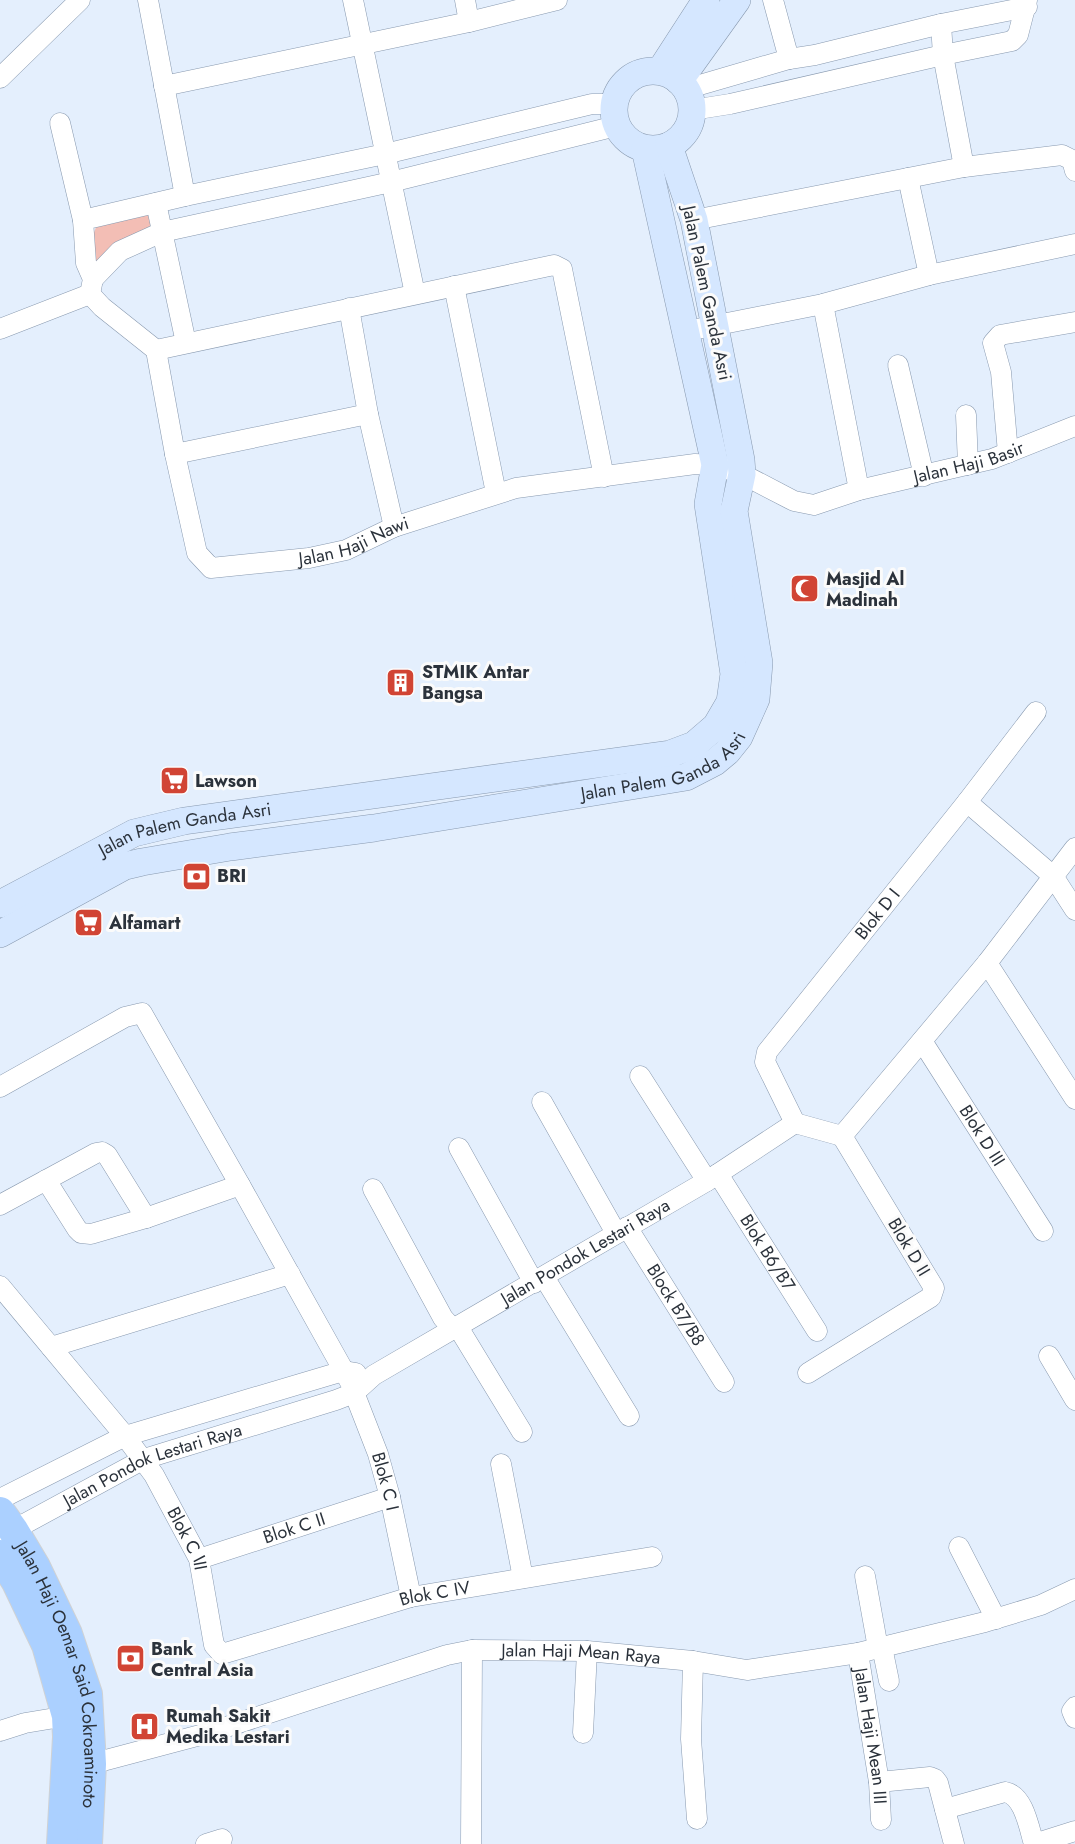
<svg xmlns="http://www.w3.org/2000/svg" width="1075" height="1844" font-family="Jost,sans-serif">
  <rect width="100%" height="100%" fill="#e4effd"/>
  <polygon fill="#f3beb5" points="154,205 160,231 96,271 89,246 99,219"/>
  <g fill="none" stroke-linecap="round" stroke-linejoin="round">
    <defs>
      <g id="street">
        <polyline points="148,0 185,196"/>
        <polyline points="353,0 415,294"/>
        <polyline points="465,0 469,22"/>
        <polyline points="773,0 789,59"/>
        <polyline points="941,24 943,55 964,167"/>
        <polyline points="0,78 80,0"/>
        <polyline points="164,86 469,22 557,0"/>
        <polyline points="686,89 789,59 815,55 941,24 1027,7"/>
        <polyline points="692,110 730,104 943,55 1012,41 1018,35 1027,0"/>
        <polyline points="60,123 83,220"/>
        <polyline points="908,178 929,275"/>
        <polyline points="156,203 186,343"/>
        <polyline points="694,220 964,167 1062,155 1072,160 1075,171"/>
        <polyline points="93,279 120,251 162,232 391,182 616,126"/>
        <polyline points="454,286 496,493"/>
        <polyline points="90,294 102,307 156,350"/>
        <polyline points="823,304 859,490"/>
        <polyline points="349,308 368,414 394,527"/>
        <polyline points="0,329 90,294 93,279 86,263 83,220 185,196 385,154 592,104 614,104"/>
        <polyline points="687,331 823,304 929,275 1075,244"/>
        <path id="s1" d="M 156,350 L 175,454 L 197,553 L 211,568 L 309,558 L 346,550 L 394,527 L 516,488 L 695,464 L 715,465 L 742,474 L 794,501 L 814,505 L 859,490 L 992,459 L 1075,426"/>
        <polyline points="156,350 554,265 562,269 604,477"/>
        <polyline points="898,365 924,476"/>
        <polyline points="966,415 968,465"/>
        <polyline points="1008,453 1001,372 993,343 1000,335 1075,322"/>
        <polyline points="175,454 368,414"/>
        <polyline points="967,802 1053,876 1075,910"/>
        <polyline points="987,963 1075,1099"/>
        <path id="s2" d="M 922,1041 L 1043,1231"/>
        <polyline points="640,1076 707,1181"/>
        <path id="s3" d="M 0,1087 L 125,1017 L 142,1013 L 240,1185 L 350,1382 L 378,1454 L 390,1497 L 411,1597"/>
        <polyline points="542,1102 616,1233"/>
        <path id="s4" d="M 795,1123 L 765,1062 L 767,1052 L 967,802 L 1036,712"/>
        <polyline points="795,1123 842,1136"/>
        <polyline points="842,1136 987,963 1075,848"/>
        <polyline points="459,1148 534,1283"/>
        <path id="s5" d="M 718,1174 L 817,1331"/>
        <polyline points="46,1180 77,1229 81,1233 91,1234 146,1218 240,1185"/>
        <polyline points="373,1189 443,1318 453,1329 461,1332 522,1432"/>
        <polyline points="0,1205 96,1153 102,1152 107,1155 146,1218"/>
        <path id="s6" d="M 627,1227 L 724,1382"/>
        <polyline points="544,1277 629,1416"/>
        <path id="s7" d="M 0,1286 L 125,1436 L 154,1475 L 199,1559 L 214,1645 L 222,1654 L 411,1597 L 652,1557"/>
        <polyline points="51,1347 290,1274"/>
        <polyline points="1049,1356 1075,1400"/>
        <polyline points="808,1373 931,1297 934,1288 842,1136"/>
        <polyline points="501,1464 523,1578"/>
        <polyline points="0,1499 125,1436 330,1375 344,1371 356,1373"/>
        <path id="s8" d="M 4,1535 L 144,1459 L 336,1400 L 354,1393 L 374,1375 L 707,1181 L 795,1123"/>
        <polyline points="959,1547 996,1619"/>
        <path id="s9" d="M 199,1559 L 390,1497"/>
        <polyline points="865,1576 878,1648"/>
        <polyline points="882,1647 889,1681"/>
        <path id="s10" d="M 858,1653 L 879,1782 L 881,1820"/>
        <polyline points="693,1661 691,1739 697,1819"/>
        <polyline points="1075,1707 1072,1711 1075,1718"/>
        <polyline points="0,1731 25,1723 67,1716"/>
        <polyline points="583,1733 587,1651"/>
        <path id="s11" d="M 91,1764 L 208,1733 L 447,1655 L 472,1650 L 587,1651 L 693,1661 L 747,1670 L 858,1653 L 985,1622 L 1041,1605 L 1075,1589"/>
        <polyline points="879,1782 930,1777 935,1779 938,1783 954,1844"/>
        <path d="M 945,1809 L 1005,1792 C 1024,1795 1029,1828 1034,1844"/>
        <polyline points="206,1844 222,1839"/>
        <polyline points="471,1844 472,1650"/>
        <polyline points="1034,1844 1075,1831"/>
      </g>
      <g id="secondary">
        <circle cx="653" cy="110" r="39"/>
        <polyline points="660,71 706,0"/>
        <polyline points="679,81 737,0"/>
        <path id="s12" d="M 0,904 L 134,833 L 184,821 L 670,754 L 694,745 L 716,726 L 730,702 L 734,674 L 708,504 L 715,465 L 712,451 L 645,149"/>
        <path id="s13" d="M 0,934 L 125,866 L 142,862 L 230,847 L 374,828 L 686,777 L 715,762 L 727,752 L 739,737 L 756,699 L 759,663 L 734,511 L 742,474 L 741,460 L 694,220 L 669,146"/>
      </g>
      <g id="primary">
        <path id="s14" d="M 0,1512 L 13,1530 L 35,1567 L 67,1634 L 87,1694 L 91,1764 L 87,1844"/>
        <polyline points="0,1555 17,1582 47,1645 67,1716 68,1737 62,1844"/>
      </g>
    </defs>
    <use href="#street" stroke="#8899af" stroke-width="21"/>
    <use href="#secondary" stroke="#8899af" stroke-width="28"/>
    <use href="#primary" stroke="#d0d2d4" stroke-width="32"/>
    <use href="#street" stroke="#fff" stroke-width="20"/>
    <use href="#secondary" stroke="#d5e7ff" stroke-width="27"/>
    <use href="#primary" stroke="#abd0ff" stroke-width="30"/>
  </g>
  <defs>
    <symbol id="mosque-square" viewBox="-11 -11 22 22"><rect x="-9" y="-9" width="18" height="18" rx="4" fill="#d14434" stroke="#fbfbfb"/><path d="M3.5-4.9A6 6 0 1 0 3.5 4.9A5 5 0 1 1 3.5-4.9Z" fill="#fff"/></symbol>
    <symbol id="building-square" viewBox="-11 -11 22 22"><rect x="-9" y="-9" width="18" height="18" rx="4" fill="#d14434" stroke="#fbfbfb"/><path d="M-4-6H4V6H1V3H-1V6H-4ZM-2.5-4.3h1.7v1.8h-1.7ZM.8-4.3h1.7v1.8H.8ZM-2.5-1h1.7V.8h-1.7ZM.8-1h1.7V.8H.8Z" fill="#fff"/></symbol>
    <symbol id="supermarket-square" viewBox="-11 -11 22 22"><rect x="-9" y="-9" width="18" height="18" rx="4" fill="#d14434" stroke="#fbfbfb"/><path d="M-6-5.5h2.5l.6 2H6L4.5 2H-2.5L-4.4-4H-6ZM-1.5 3.2a1.3 1.3 0 1 0 .1 0ZM3 3.2a1.3 1.3 0 1 0 .1 0Z" fill="#fff"/></symbol>
    <symbol id="bank-square" viewBox="-11 -11 22 22"><rect x="-9" y="-9" width="18" height="18" rx="4" fill="#d14434" stroke="#fbfbfb"/><path d="M-6-4H6V4H-6ZM0-2.3a2.3 2.3 0 1 0 0 4.6a2.3 2.3 0 1 0 0-4.6Z" fill="#fff"/></symbol>
    <symbol id="hospital-square" viewBox="-11 -11 22 22"><rect x="-9" y="-9" width="18" height="18" rx="4" fill="#d14434" stroke="#fbfbfb"/><path d="M-5-5h3v3.5h4V-5h3V5h-3V1.5h-4V5h-3Z" fill="#fff"/></symbol>
  </defs>
  <g fill-rule="evenodd">
    <use href="#mosque-square" x="788" y="572" width="33" height="33"/>
    <use href="#building-square" x="384" y="666" width="33" height="33"/>
    <use href="#supermarket-square" x="158" y="764" width="33" height="33"/>
    <use href="#bank-square" x="180" y="860" width="33" height="33"/>
    <use href="#supermarket-square" x="72" y="906" width="33" height="33"/>
    <use href="#bank-square" x="114" y="1642" width="33" height="33"/>
    <use href="#hospital-square" x="128" y="1710" width="33" height="33"/>
  </g>
  <g text-anchor="middle" dominant-baseline="central" stroke-width="6" stroke-linejoin="round" paint-order="stroke">
    <g font-size="18" fill="#2b323b" stroke="#fbfbfb">
      <text transform="translate(707 293) rotate(78)">Jalan Palem Ganda Asri</text>
      <text stroke="none"><textPath href="#s1" startOffset="1014">Jalan Haji Basir</textPath></text>
      <text stroke="none"><textPath href="#s1" startOffset="374">Jalan Haji Nawi</textPath></text>
      <text stroke="none"><textPath href="#s13" startOffset="693">Jalan Palem Ganda Asri</textPath></text>
      <text stroke="none"><textPath href="#s12" startOffset="202">Jalan Palem Ganda Asri</textPath></text>
      <text stroke="none"><textPath href="#s4" startOffset="255">Blok D I</textPath></text>
      <text stroke="none"><textPath href="#s2" startOffset="112">Blok D III</textPath></text>
      <text transform="translate(909 1247) rotate(59)">Blok D II</text>
      <text stroke="none"><textPath href="#s8" startOffset="651">Jalan Pondok Lestari Raya</textPath></text>
      <text stroke="none"><textPath href="#s5" startOffset="93">Blok B6/B7</textPath></text>
      <text stroke="none"><textPath href="#s6" startOffset="92">Block B7/B8</textPath></text>
      <text stroke="none"><textPath href="#s8" startOffset="165">Jalan Pondok Lestari Raya</textPath></text>
      <text stroke="none"><textPath href="#s3" startOffset="690">Blok C I</textPath></text>
      <text stroke="none"><textPath href="#s9" startOffset="100">Blok C II</textPath></text>
      <text stroke="none"><textPath href="#s7" startOffset="316">Blok C III</textPath></text>
      <text stroke="none"><textPath href="#s7" startOffset="660">Blok C IV</textPath></text>
      <text stroke="none"><textPath href="#s11" startOffset="507">Jalan Haji Mean Raya</textPath></text>
      <text stroke="none"><textPath href="#s14" startOffset="177">Jalan Haji Oemar Said Cokroaminoto</textPath></text>
      <text stroke="none"><textPath href="#s10" startOffset="84">Jalan Haji Mean III</textPath></text>
    </g>
    <g font-size="18" font-weight="bold" fill="#2b323b" stroke="#fbfbfb" text-anchor="start">
      <text x="826" y="579">Masjid Al<tspan x="826" dy="21">Madinah</tspan></text>
      <text x="422" y="672">STMIK Antar<tspan x="422" dy="21">Bangsa</tspan></text>
      <text x="195" y="781">Lawson</text>
      <text x="217" y="876">BRI</text>
      <text x="109" y="923">Alfamart</text>
      <text x="151" y="1649">Bank<tspan x="151" dy="21">Central Asia</tspan></text>
      <text x="166" y="1716">Rumah Sakit<tspan x="166" dy="21">Medika Lestari</tspan></text>
    </g>
  </g>
</svg>
